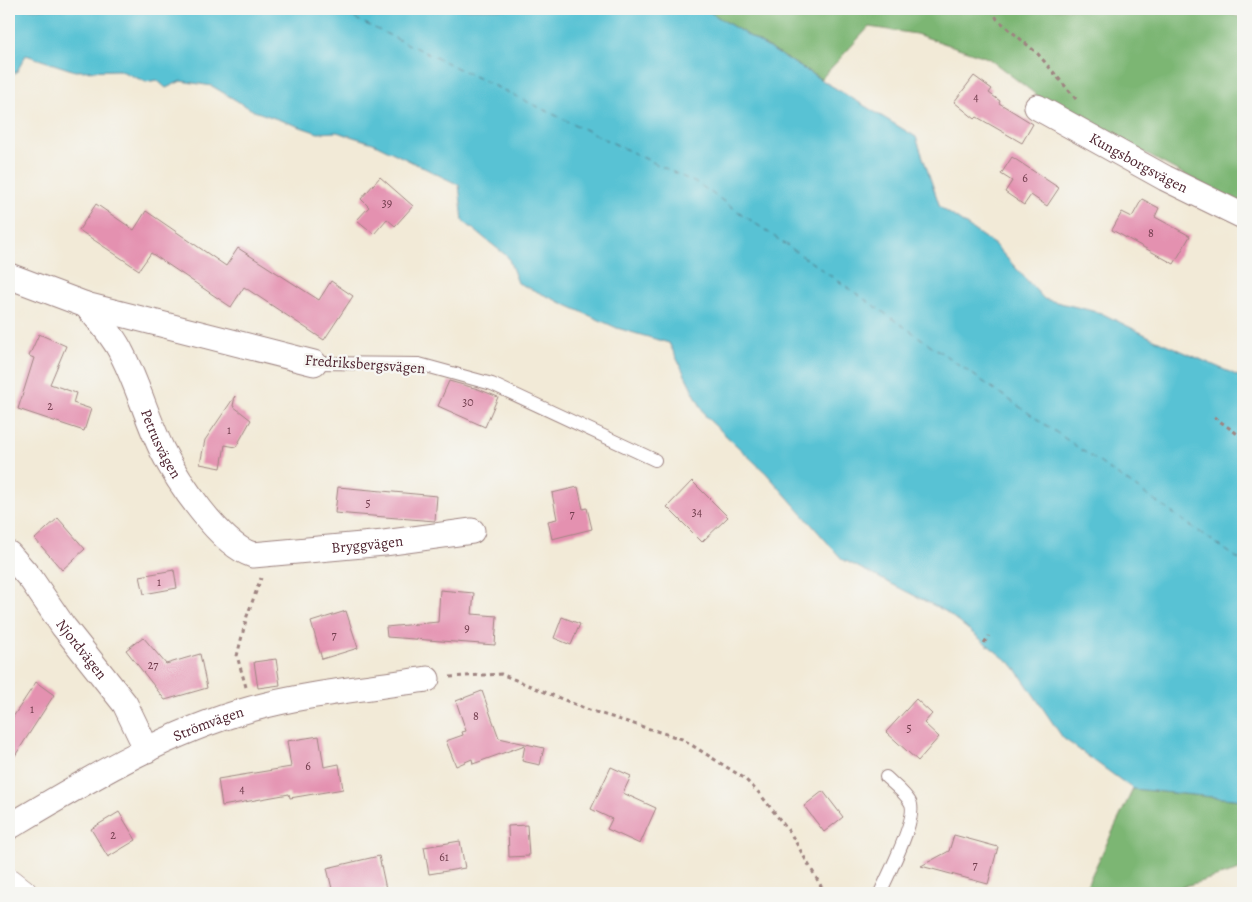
<svg xmlns="http://www.w3.org/2000/svg" width="1252" height="902" font-family="Alegreya,serif">
  <rect width="100%" height="100%" fill="#f6f6f2"/>
  <filter id="ink" filterUnits="userSpaceOnUse"><feTurbulence type="fractalNoise" baseFrequency=".02" numOctaves="2"/><feDisplacementMap in="SourceGraphic" scale="10" xChannelSelector="R" yChannelSelector="G"/><feConvolveMatrix kernelMatrix="1 2 1 2 8 2 1 2 1" color-interpolation-filters="sRGB"/></filter>
  <filter id="wash" filterUnits="userSpaceOnUse"><feTurbulence type="fractalNoise" baseFrequency=".0096" numOctaves="4" result="noise"/><feDisplacementMap in="SourceGraphic" scale="20" xChannelSelector="R" yChannelSelector="G"/><feGaussianBlur stdDeviation="1.12" result="paint"/><feColorMatrix in="noise" values="0 0 0 0 0 0 0 0 0 0 0 0 0 0 0 0 0 1.4 0 .05"/><feComposite in="paint" operator="in"/></filter>
  <g filter="url(#wash)">
    <rect width="100%" height="100%" fill="#f2ead7"/>
    <g fill="#7cb673" stroke="#636a4f">
      <polygon points="709,9 1213,9 1243,18 1243,206 1038,96 988,58 916,34 869,27 821,79 711,13"/>
      <polygon points="1133,789 1243,800 1243,869 1182,887 1171,893 1083,893"/>
    </g>
    <polygon fill="#58c2d4" stroke="#517080" points="9,9 709,9 711,13 916,137 940,207 995,245 1044,299 1101,313 1154,339 1243,378 1243,800 1133,789 1063,738 1014,666 945,611 842,559 766,473 706,417 669,343 617,328 518,283 508,257 463,221 459,185 373,143 337,132 318,133 254,111 212,86 181,81 166,88 157,80 146,82 119,70 75,71 26,55 16,73 9,72"/>
    <g fill="none" stroke-linecap="round" stroke-linejoin="round">
      <polyline stroke="#4f5866" stroke-width="1" stroke-dasharray="6 5" stroke-linecap="butt" points="335,9 700,185 1243,562"/>
    </g>
    <g id="blocks">
      <g fill="#e491b0">
        <polygon points="974,76 992,89 989,93 1000,101 999,103 1033,124 1022,143 977,117 975,119 954,102"/>
        <polygon points="1012,157 1059,188 1047,206 1031,195 1024,205 1005,192 1012,181 1001,174"/>
        <polygon points="380,177 413,206 395,226 387,219 374,234 357,220 369,207 361,199"/>
        <polygon points="1142,199 1159,208 1155,217 1190,236 1174,264 1112,230 1122,212 1132,217"/>
        <polygon points="96,204 134,230 146,211 226,266 238,248 319,300 331,281 353,296 324,340 244,287 231,307 151,253 139,270 79,230"/>
        <polygon points="39,334 66,346 50,384 76,393 73,403 91,409 84,431 18,409 34,358 29,356"/>
        <polygon points="449,381 478,389 498,397 485,427 438,406"/>
        <polygon points="235,396 233,406 251,420 236,447 225,445 221,468 200,464 205,440"/>
        <polygon points="692,481 728,517 702,542 667,507"/>
        <polygon points="338,487 437,496 435,521 335,513"/>
        <polygon points="578,487 583,509 587,508 592,529 552,539 548,521 557,519 552,493"/>
        <polygon points="58,518 85,549 62,570 35,539"/>
        <polygon points="174,570 177,588 144,594 140,576"/>
        <polygon points="440,590 474,593 472,614 497,616 495,645 387,637 386,627 438,622"/>
        <polygon points="346,611 358,648 322,659 311,622"/>
        <polygon points="562,617 580,624 571,645 554,638"/>
        <polygon points="143,637 166,664 200,654 207,688 165,700 126,650"/>
        <polygon points="276,659 280,685 258,688 254,662"/>
        <polygon points="36,682 54,695 9,765 9,723"/>
        <polygon points="482,691 499,738 544,748 540,765 522,761 525,745 473,764 472,759 456,766 446,741 463,735 462,732 466,731 456,701"/>
        <polygon points="916,699 932,714 924,723 939,737 918,761 886,732"/>
        <polygon points="319,736 324,767 339,764 343,789 290,798 289,794 222,806 218,779 291,767 287,741"/>
        <polygon points="611,767 631,776 623,793 656,808 640,844 607,829 612,819 591,809"/>
        <polygon points="823,791 843,817 824,832 804,806"/>
        <polygon points="119,812 136,840 108,857 91,829"/>
        <polygon points="527,825 529,856 509,857 508,826"/>
        <polygon points="954,835 998,847 988,884 921,866 949,851"/>
        <polygon points="460,841 465,868 429,874 424,847"/>
        <polygon points="379,856 386,889 369,893 333,893 327,868"/>
      </g>
    </g>
  </g>
  <g filter="url(#ink)">
    <use href="#blocks" fill-opacity="0" stroke="#9e8481" stroke-width="1"/>
    <g fill="none" stroke-linecap="round" stroke-linejoin="round">
      <defs>
        <g id="service">
          <polyline points="314,363 419,364 492,384 655,460"/>
          <path d="M 880,893 C 887,877 919,816 910,802 C 905,793 894,785 886,777"/>
        </g>
        <g id="minor">
          <path id="s1" d="M 1037,107 L 1165,178 L 1243,216"/>
          <polyline points="9,276 86,305 314,363"/>
          <path id="s2" d="M 86,305 C 98,320 114,336 122,354 C 138,385 147,419 162,450 C 177,480 220,545 253,555 L 384,543 L 472,531"/>
          <path id="s3" d="M 9,554 L 31,579 L 63,626 L 125,704 L 147,750"/>
          <path id="s4" d="M 9,827 C 86,781 164,733 251,709 C 308,693 369,688 427,679"/>
        </g>
        <polyline id="tertiary" points="9,882 23,893"/>
      </defs>
      <use href="#service" stroke="#9e8481" stroke-width="14"/>
      <use href="#minor" stroke="#9e8481" stroke-width="27"/>
      <use href="#tertiary" stroke="#9e8481" stroke-width="29"/>
      <g stroke="#9e8481" stroke-width="3" stroke-dasharray="4 4" stroke-linecap="butt">
        <polyline points="992,9 997,19 1038,54 1076,99"/>
        <polyline points="1214,417 1243,438"/>
        <polyline points="984,643 989,636"/>
        <polyline points="450,677 501,674 589,710 682,739 744,778 760,794 791,834 825,893"/>
        <polyline points="246,687 237,656 247,616 261,578"/>
      </g>
      <use href="#service" stroke="#fff" stroke-width="12"/>
      <use href="#minor" stroke="#fff" stroke-width="25"/>
      <use href="#tertiary" stroke="#fff" stroke-width="28"/>
    </g>
  </g>
  <g text-anchor="middle" dominant-baseline="central" stroke-width="5" stroke-linejoin="round" paint-order="stroke">
    <g font-size="12" fill="#703c4c">
      <text x="976" y="97">4</text>
      <text x="1025" y="178">6</text>
      <text x="387" y="203">39</text>
      <text x="1151" y="233">8</text>
      <text x="468" y="402">30</text>
      <text x="50" y="406">2</text>
      <text x="229" y="430">1</text>
      <text x="368" y="503">5</text>
      <text x="697" y="512">34</text>
      <text x="572" y="514">7</text>
      <text x="159" y="582">1</text>
      <text x="467" y="628">9</text>
      <text x="334" y="635">7</text>
      <text x="153" y="665">27</text>
      <text x="32" y="709">1</text>
      <text x="476" y="716">8</text>
      <text x="909" y="728">5</text>
      <text x="308" y="766">6</text>
      <text x="242" y="789">4</text>
      <text x="113" y="835">2</text>
      <text x="444" y="857">61</text>
      <text x="975" y="865">7</text>
    </g>
    <g font-size="15" fill="#4a1f2b" stroke="#f6f6f2">
      <text stroke="none"><textPath href="#s1" startOffset="116">Kungsborgsvägen</textPath></text>
      <text transform="translate(365 364) rotate(4)">Fredriksbergsvägen</text>
      <text stroke="none"><textPath href="#s2" startOffset="159">Petrusvägen</textPath></text>
      <text stroke="none"><textPath href="#s2" startOffset="421">Bryggvägen</textPath></text>
      <text stroke="none"><textPath href="#s3" startOffset="120">Njordvägen</textPath></text>
      <text stroke="none"><textPath href="#s4" startOffset="225">Strömvägen</textPath></text>
    </g>
  </g>
  <rect width="1252" height="902" fill="none" stroke="#f6f6f2" stroke-width="30"/>
</svg>
